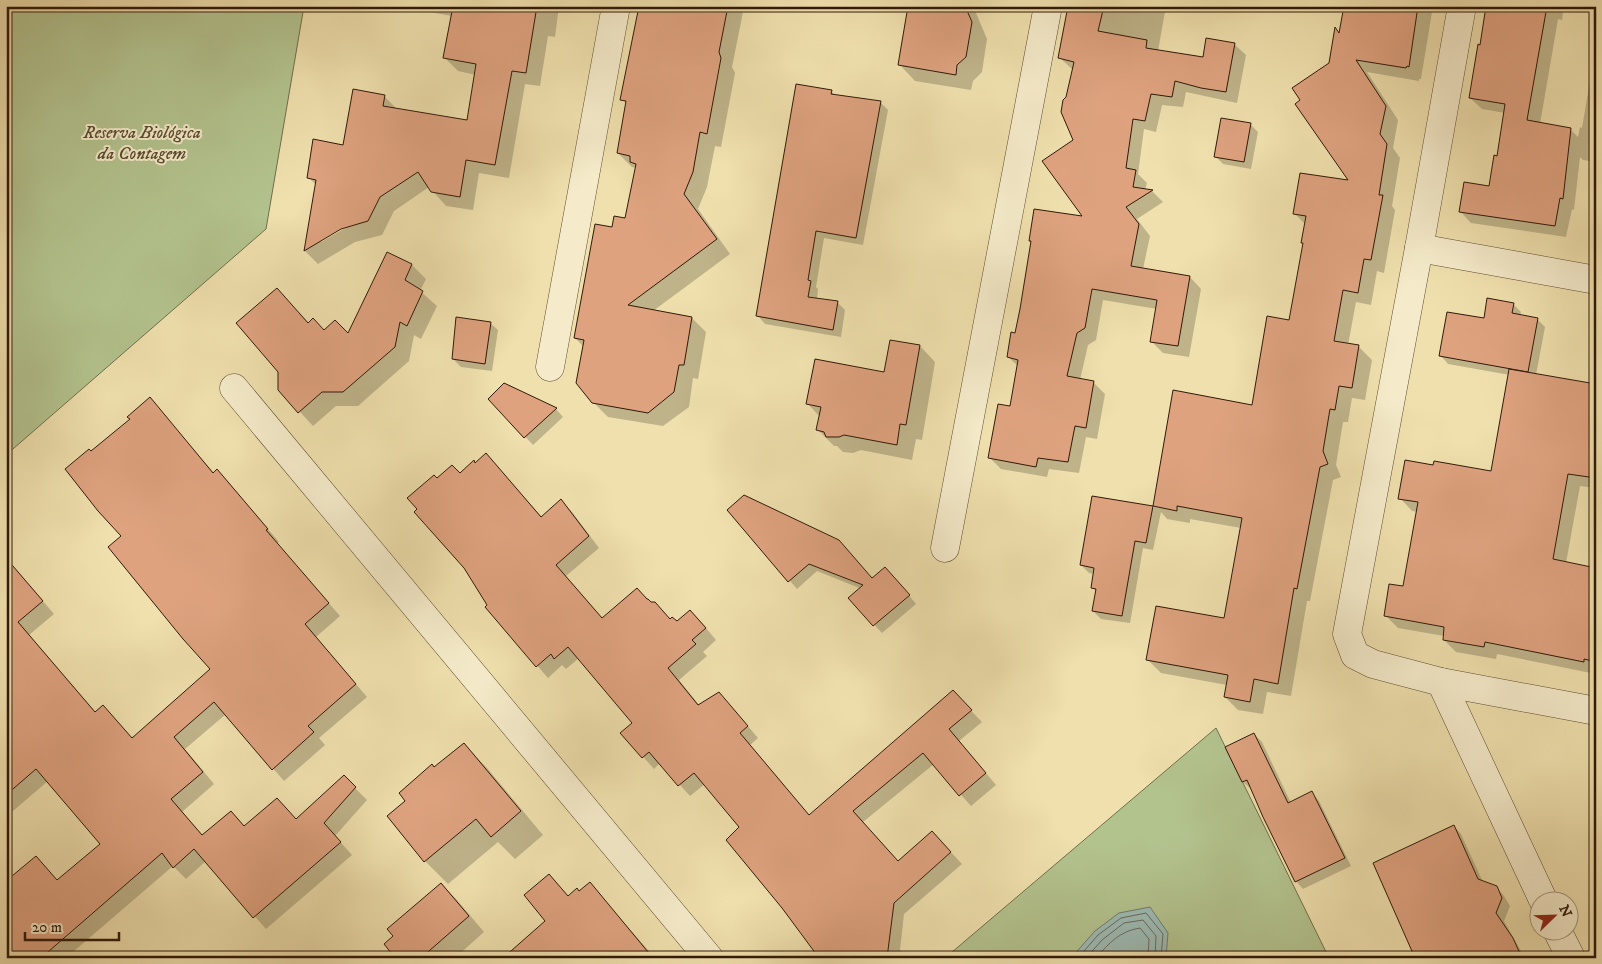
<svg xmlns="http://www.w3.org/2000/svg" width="1602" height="964" font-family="'IM FELL DW Pica',serif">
  <rect width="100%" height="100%" fill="#efe0ad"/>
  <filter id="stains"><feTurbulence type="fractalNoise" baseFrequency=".004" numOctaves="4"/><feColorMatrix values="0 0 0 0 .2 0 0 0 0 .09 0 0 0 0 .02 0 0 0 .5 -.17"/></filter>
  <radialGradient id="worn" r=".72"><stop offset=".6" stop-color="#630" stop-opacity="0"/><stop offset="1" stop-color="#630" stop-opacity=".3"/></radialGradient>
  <g fill="#b3c38e" stroke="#726e4b">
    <polygon points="6,6 304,6 266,229 6,455"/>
    <polygon points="1216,728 1329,958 945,958"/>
  </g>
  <polygon fill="#9dbbb4" stroke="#727a6f" points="1150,907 1168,933 1166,958 1071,958 1095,931 1119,913"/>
  <g fill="#0003" fill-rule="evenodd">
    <path d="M 410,6 L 559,6 L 555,37 L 548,36 L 540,86 L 525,84 L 509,178 L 479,173 L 473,210 L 446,206 L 429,187 L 394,211 L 382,235 L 355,242 L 318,264 L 305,251 L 316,185 L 308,177 L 344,146 L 384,96 L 398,110 L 468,122 L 476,75 L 458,71 L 445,58 L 452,16 L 412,9 ZM 345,225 L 347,227 L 321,242 L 321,239 Z"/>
    <polygon points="640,6 744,7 732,67 735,73 721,147 715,146 707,187 698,209 730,254 653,311 692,318 706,332 698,379 693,378 689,407 663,426 608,417 593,402 584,347 575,338 613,229 626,219 636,168 632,167 618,153 627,104 622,99"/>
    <polygon points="909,6 973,6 987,39 982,72 973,81 971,90 915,81 900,65"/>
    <polygon points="989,6 1005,6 1004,9"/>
    <polygon points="1069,6 1179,6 1179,9 1166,6 1158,51 1204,58 1234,44 1246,55 1237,103 1186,92 1183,107 1162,105 1156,132 1144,129 1138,174 1147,183 1145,190 1152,191 1163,202 1137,219 1150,236 1143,269 1190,277 1201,289 1189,357 1163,353 1151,341 1157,309 1103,300 1096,340 1088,345 1080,380 1093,382 1105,394 1097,439 1086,437 1079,473 1049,469 1047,477 1001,469 989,457 1011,407 1018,366 1008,357 1015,334 1032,243 1030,240 1084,218 1067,98 1073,70 1060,58"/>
    <polygon points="1345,6 1433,6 1421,79 1419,79 1419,81 1367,72 1398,120 1393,148 1400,158 1392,206 1395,210 1384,273 1377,271 1371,305 1356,302 1348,345 1359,347 1372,360 1365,400 1352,398 1348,422 1343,422 1336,465 1341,477 1333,480 1310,601 1307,601 1291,696 1267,692 1263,714 1238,710 1225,697 1227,685 1161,673 1148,660 1225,619 1241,528 1190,519 1190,523 1167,519 1161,512 1153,550 1143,548 1130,623 1101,619 1093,611 1097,592 1092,587 1094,574 1089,573 1081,565 1093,497 1154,508 1174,391 1253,407 1290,321 1304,245 1302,243 1306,225 1295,214 1351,182 1330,64 1340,34"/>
    <polygon points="1500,6 1564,6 1562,20 1558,19 1540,124 1570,129 1578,137 1580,127 1582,128 1591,75 1596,75 1596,162 1583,160 1580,157 1574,210 1572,209 1566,237 1471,223 1460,211 1490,188 1498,157 1505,113 1482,109 1470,98 1481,46"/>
    <polygon points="831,91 836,96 880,102 888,110 863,245 824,238 816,287 818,289 817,299 838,303 845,310 841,337 765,324 758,316"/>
    <polygon points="1250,124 1258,132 1251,169 1223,164 1216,157"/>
    <polygon points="388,254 412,265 426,279 420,291 437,306 421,339 414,335 409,361 358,406 336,406 313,426 279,389 277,289 309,323 325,331 349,335"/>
    <polygon points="1513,304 1521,312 1520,316 1537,319 1545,327 1536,375 1596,385 1596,488 1580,486 1566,563 1596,569 1596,674 1497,654 1496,659 1456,652 1444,640 1444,636 1398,628 1385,615 1404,588 1418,512 1412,511 1400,498 1492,472 1510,375 1448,364 1441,356 1485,320"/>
    <polygon points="490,323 498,330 492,371 461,367 453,359"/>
    <polygon points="920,346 935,362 922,440 916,439 912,460 861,450 853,453 843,452 837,446 834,446 818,430 820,417 808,404 885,373"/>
    <polygon points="504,385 556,409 563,417 533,445 490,399"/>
    <polygon points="150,399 214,473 217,471 229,483 279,542 277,543 340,616 316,637 367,697 319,738 325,745 284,781 226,714 185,749 214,784 182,812 203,836 245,827 296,820 344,777 367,800 335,836 352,855 266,929 206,861 186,879 173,866 66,958 6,958 58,881 102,844 48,781 6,817 6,558 54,614 29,635 96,713 103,706 133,739 212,669 122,536 91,453 132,420"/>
    <polygon points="486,455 542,517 561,501 572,512 599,548 566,576 603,619 655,603 671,620 677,623 690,611 701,622 716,640 703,652 707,656 679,680 700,706 730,705 758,738 750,745 810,816 953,692 982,722 959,741 996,785 971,806 934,764 863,822 899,862 932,832 962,864 904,914 900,950 908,958 821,958 741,827 705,784 690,796 660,763 654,769 622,733 633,723 579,658 566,669 562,665 548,678 487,607 489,605 437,479 460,474"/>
    <polygon points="729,510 872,580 893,576 916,604 882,633 850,598 862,589 817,571 797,589"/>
    <polygon points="1254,734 1262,742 1291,803 1312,793 1319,801 1351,866 1303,889 1296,881 1252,789 1251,789 1243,782 1227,748"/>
    <polygon points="464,744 487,768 543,835 515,859 498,842 448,884 425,861 388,816 407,801"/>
    <polygon points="6,821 12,827 6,832"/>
    <polygon points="1454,826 1461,834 1483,882 1496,887 1504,896 1510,906 1504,921 1525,958 1416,958"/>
    <polygon points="549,876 569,897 580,893 590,884 655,958 516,958 547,921"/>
    <polygon points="441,884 457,900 484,932 455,958 397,958"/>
  </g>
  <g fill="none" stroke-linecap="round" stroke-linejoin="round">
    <g stroke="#676a5e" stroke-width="1">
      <polyline points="1078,958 1098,935 1121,918 1146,913 1163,934 1161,958"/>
      <polyline points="1086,958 1102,940 1124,923 1143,920 1156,936 1155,958"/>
      <path d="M 1096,958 C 1109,943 1120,931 1140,928 L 1149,939 L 1148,958"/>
    </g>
  </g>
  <g fill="#dea27f" stroke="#311908">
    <polygon points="453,6 537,6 526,73 512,71 495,165 466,160 460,197 431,192 418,172 380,197 368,221 341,229 304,251 316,180 307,178 313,139 343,145 353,89 385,95 383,106 467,120 476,64 443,58"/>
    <polygon points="639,6 728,6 719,52 721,58 707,134 700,132 693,172 684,194 717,239 628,305 692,317 684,365 679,365 674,392 648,413 592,403 576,383 584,340 574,338 595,224 612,227 614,216 625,218 636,164 630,162 630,156 617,153 626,101 620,100"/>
    <polygon points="908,6 965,6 972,22 966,57 957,65 956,75 898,65"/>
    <polygon points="1068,6 1104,6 1098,31 1147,40 1146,48 1203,57 1206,38 1235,43 1226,92 1201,88 1175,81 1172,97 1151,94 1145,121 1133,119 1126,168 1136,170 1133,187 1153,190 1126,207 1139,224 1131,266 1190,276 1178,346 1150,342 1157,300 1092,289 1085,328 1077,333 1067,376 1094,381 1086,428 1075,426 1068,462 1038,458 1036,467 988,458 998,404 1010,406 1018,360 1007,357 1011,332 1015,333 1020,309 1031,241 1029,241 1034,209 1082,216 1042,161 1073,140 1061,112 1063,100 1066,97 1074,62 1058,58"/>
    <polygon points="1344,6 1418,6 1409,67 1407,66 1406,68 1356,60 1386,106 1380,134 1387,144 1379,195 1383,195 1371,260 1364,259 1358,293 1343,290 1334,341 1359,345 1352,388 1339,386 1335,410 1330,409 1323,451 1328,464 1320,467 1297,589 1294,588 1278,684 1254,679 1250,702 1224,697 1228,675 1146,660 1156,606 1224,618 1242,518 1177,506 1177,511 1153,506 1173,390 1252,405 1267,316 1289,320 1303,243 1301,243 1306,216 1293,214 1300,173 1348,180 1295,104 1300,100 1292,88 1329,63 1335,27 1339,33"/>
    <polygon points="1486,6 1547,6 1527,120 1571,128 1563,199 1560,198 1555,226 1459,212 1464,182 1489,186 1494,155 1497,156 1505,104 1469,98 1478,44 1480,45"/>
    <polygon points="796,84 832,90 831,94 881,101 856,238 816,231 808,280 811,281 808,297 838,301 833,330 756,316"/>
    <polygon points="1221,118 1251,123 1244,162 1214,157"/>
    <polygon points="387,252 412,264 405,280 423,291 407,326 400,322 395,347 343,392 322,392 298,413 278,390 278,372 236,323 277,288 308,323 313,318 324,330 335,320 348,333"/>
    <polygon points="1487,298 1514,303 1512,313 1538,318 1528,372 1439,356 1447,312 1484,318"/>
    <polygon points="456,317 491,322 485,364 452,359"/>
    <polygon points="890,340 920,345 906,425 900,424 897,445 844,435 839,437 826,437 824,432 816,430 821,407 806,404 815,359 884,372"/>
    <polygon points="1509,369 1596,384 1596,478 1568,474 1553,559 1596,568 1596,662 1584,659 1584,662 1485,642 1484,647 1443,640 1444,627 1384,616 1389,584 1403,586 1418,502 1398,499 1405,460 1433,465 1434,461 1491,471"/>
    <polygon points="504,383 557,408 524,438 488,399"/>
    <polygon points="150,397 213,473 217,469 268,529 266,530 329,603 305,624 356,684 308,726 314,732 272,770 214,702 174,737 203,772 171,799 202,835 231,811 244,826 277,798 296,819 344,775 356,787 324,823 341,842 253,918 194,849 173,868 162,853 41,958 6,958 6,881 36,856 57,880 100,844 36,769 6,795 6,558 43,601 18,622 95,712 103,705 132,738 210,669 183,639 108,547 121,536 98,511 65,469 89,449 91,451 130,419 127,417"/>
    <polygon points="486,453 541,517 561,499 589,536 556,565 602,618 637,588 647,599 648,599 651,602 655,602 670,619 672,617 677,621 690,610 706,628 692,640 696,644 668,668 698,705 719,692 748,726 740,733 809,815 953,690 972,710 949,729 986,773 959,796 923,753 853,811 898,861 932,831 951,852 894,903 887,958 819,958 782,908 726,840 739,827 694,773 678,786 649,752 642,758 620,733 632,723 568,647 554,659 551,654 536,667 485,607 487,605 464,568 414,512 417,509 407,498 434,475 437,478 452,465 460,473 474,460 475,463"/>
    <polygon points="744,495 839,540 872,578 885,567 910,595 873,626 848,598 863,585 809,564 788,582 727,510"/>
    <polygon points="1092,496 1153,506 1146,543 1135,541 1122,616 1092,611 1096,589 1091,588 1094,568 1080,565"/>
    <polygon points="1254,733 1288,803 1312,791 1345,858 1295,882 1263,817 1247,780 1242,782 1225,747"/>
    <polygon points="464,743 521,811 491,837 476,819 424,862 387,816 405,801 399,793 432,764 434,767"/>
    <polygon points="1454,825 1478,879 1497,886 1502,898 1496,913 1513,938 1522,958 1415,958 1373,863"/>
    <polygon points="549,874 568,896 577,888 579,891 590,882 653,958 503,958 545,921 524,895"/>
    <polygon points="441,883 469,916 421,958 395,958 384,944 393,936 387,929"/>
  </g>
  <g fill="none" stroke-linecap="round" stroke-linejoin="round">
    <defs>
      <g id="street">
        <polyline points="1462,6 1419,248 1347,634 1355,655 1373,664 1441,682 1596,711"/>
        <polyline points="1419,248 1596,280"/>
        <polyline points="550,367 616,6"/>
        <polyline points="234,388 709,958"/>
        <polyline points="945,548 1048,6"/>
        <polyline points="1441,682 1544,902"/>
        <polyline points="1558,932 1571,958"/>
      </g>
    </defs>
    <use href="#street" stroke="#604b31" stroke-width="29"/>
    <use href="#street" stroke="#f5ebca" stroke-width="28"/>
  </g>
  <g text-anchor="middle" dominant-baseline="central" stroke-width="4" stroke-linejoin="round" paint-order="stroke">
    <g font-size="18" font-style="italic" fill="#584c30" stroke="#f5ebca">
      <text x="142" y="133">Reserva Biológica<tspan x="142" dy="21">da Contagem</tspan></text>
    </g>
  </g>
  <rect width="1602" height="964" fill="none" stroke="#efe0ad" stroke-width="25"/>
  <rect x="8" y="8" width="1587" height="949" fill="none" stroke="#311908" stroke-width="2.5"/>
  <rect x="12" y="12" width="1577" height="939" fill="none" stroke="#311908"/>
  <g transform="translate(1554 916) rotate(67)"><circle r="24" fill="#f5ebca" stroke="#a7977c"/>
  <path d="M0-4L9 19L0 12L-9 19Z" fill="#8f2418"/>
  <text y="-8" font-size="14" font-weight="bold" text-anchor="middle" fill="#311908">N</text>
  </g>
  <path d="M25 932v8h94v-8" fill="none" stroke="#311908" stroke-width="2.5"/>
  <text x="32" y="932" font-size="15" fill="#311908" stroke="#f5ebca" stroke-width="4" paint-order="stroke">20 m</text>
  <rect width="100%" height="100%" filter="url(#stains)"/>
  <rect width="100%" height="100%" fill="url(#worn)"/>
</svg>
